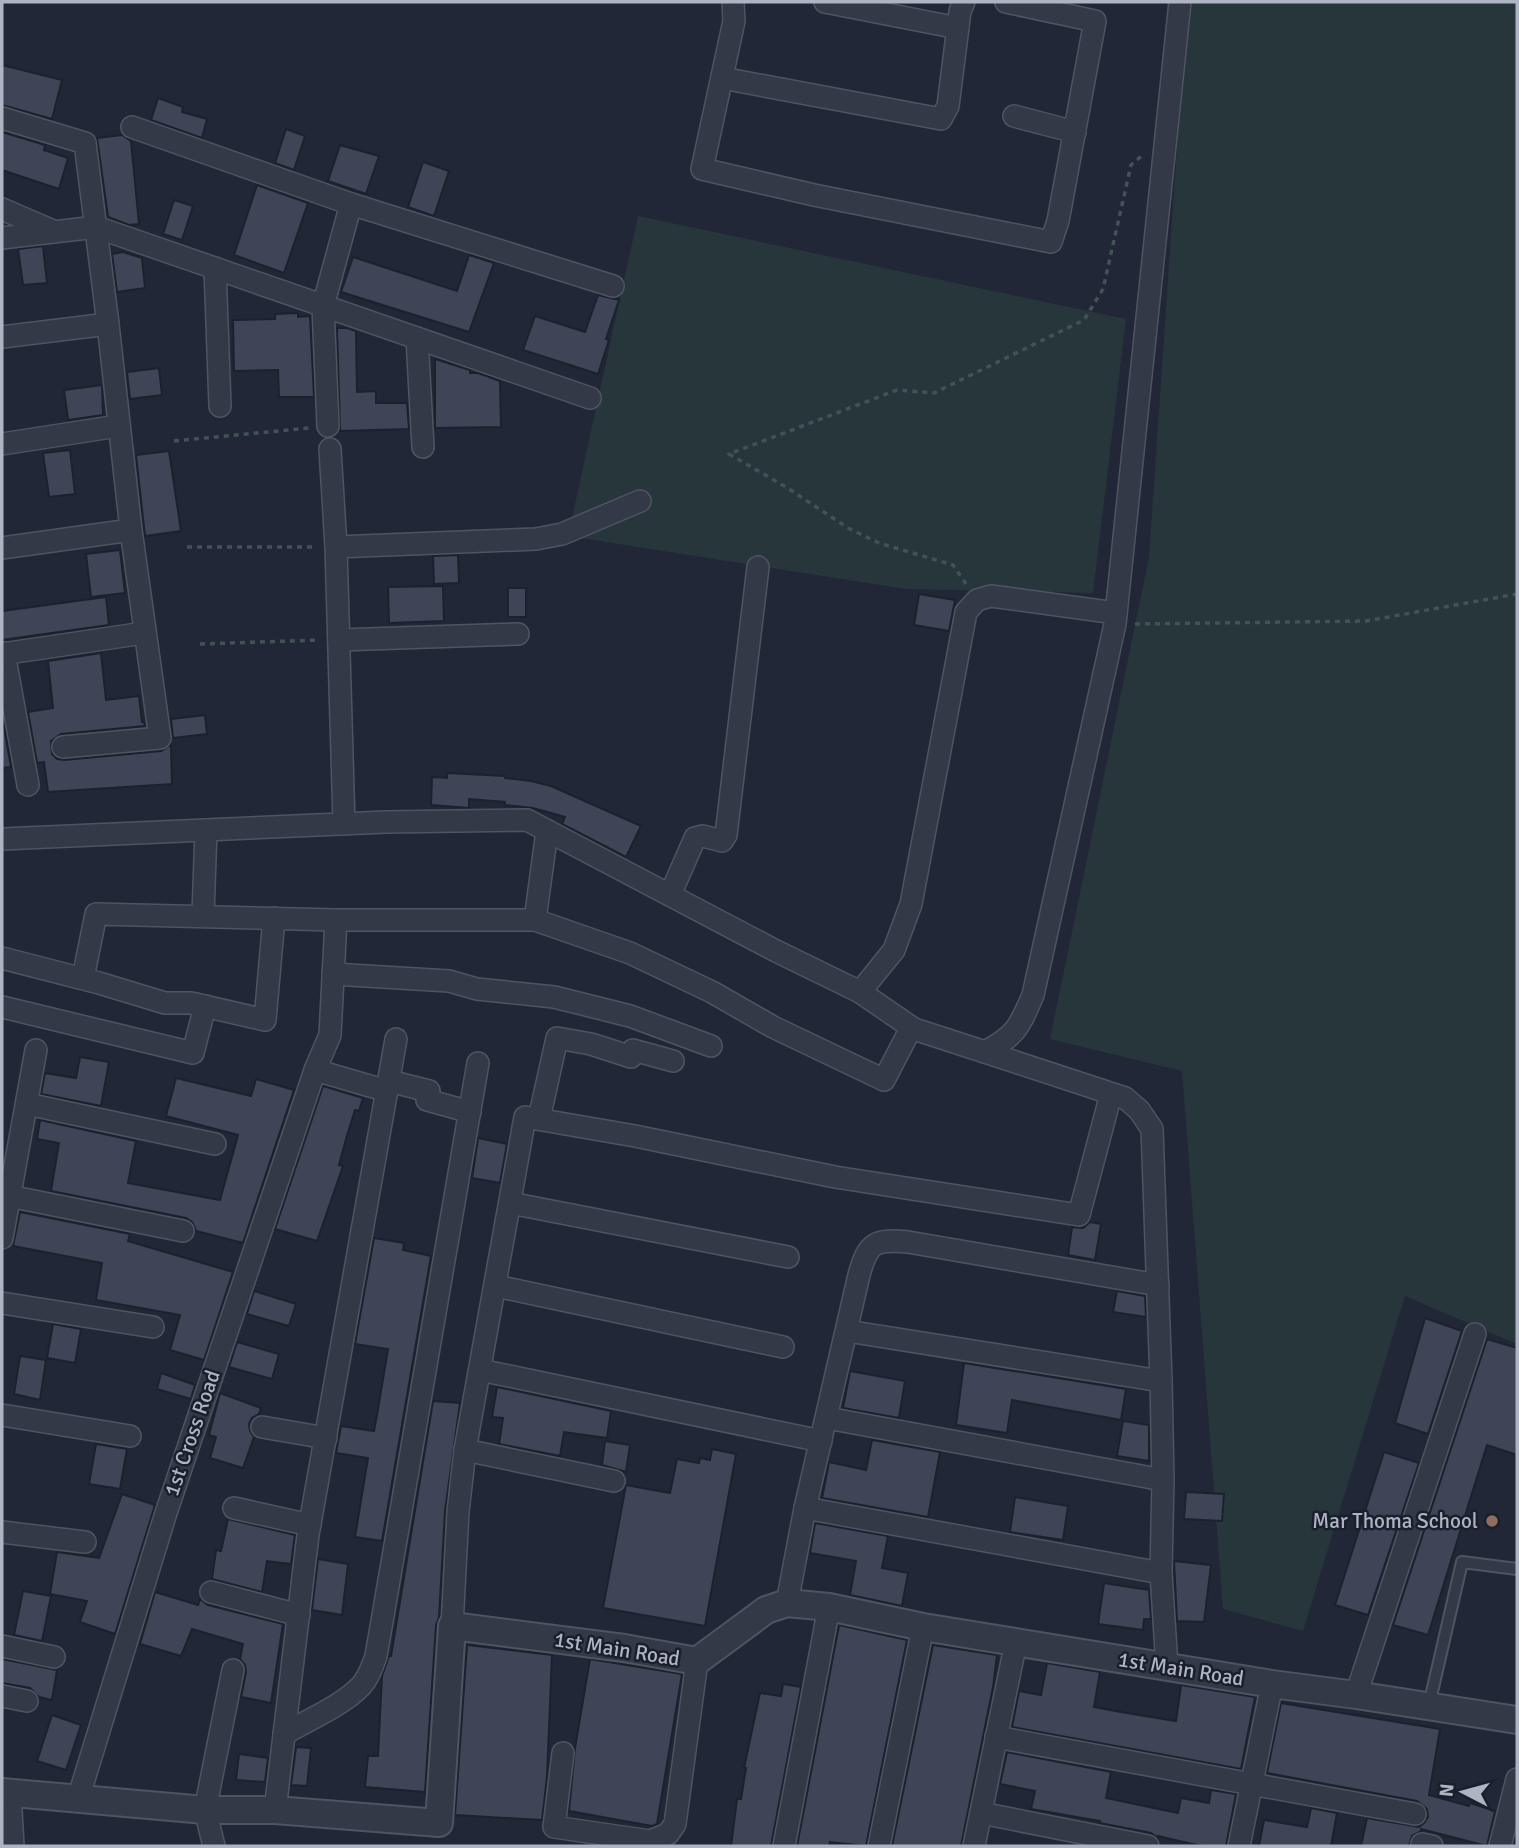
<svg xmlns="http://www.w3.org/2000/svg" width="1519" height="1848" font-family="Signika,sans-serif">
  <rect width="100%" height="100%" fill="#212736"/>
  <g fill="#26363b">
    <polygon points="1187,2 1517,2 1517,1344 1405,1296 1303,1631 1223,1609 1182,1071 1050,1039 1149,557"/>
    <polygon points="638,216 1126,319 1093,593 906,589 568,536"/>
  </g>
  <g fill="#3d4557" stroke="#1c212e" stroke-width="2">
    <polygon points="2,65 62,80 52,119 2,105"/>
    <polygon points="158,98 183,107 182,112 207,119 202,138 151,120"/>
    <polygon points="286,129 305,136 294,170 275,163"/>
    <polygon points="2,132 45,145 44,150 68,158 59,189 2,170"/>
    <polygon points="122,135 131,141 139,224 129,225 108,217 97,138"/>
    <polygon points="340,145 379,156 366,194 328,181"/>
    <polygon points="423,162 449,171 434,216 408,207"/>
    <polygon points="257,185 308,203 284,273 234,255"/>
    <polygon points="174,200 193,206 182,240 163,234"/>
    <polygon points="43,246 47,283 23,285 18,249"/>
    <polygon points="123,252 142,258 145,288 117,292 112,254"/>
    <polygon points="469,255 494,263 469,332 341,292 353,257 457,291"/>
    <polygon points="598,295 619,300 606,339 609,340 598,374 523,350 535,316 585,332"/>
    <polygon points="298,313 298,317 310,316 314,397 279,397 278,370 234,371 233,320 275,319 275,314"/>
    <polygon points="337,328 347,328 356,331 357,392 376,391 376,403 407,403 409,429 340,431"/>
    <polygon points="435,359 470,370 470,373 478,373 500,381 501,427 435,428"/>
    <polygon points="159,368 162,395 130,399 127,372"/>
    <polygon points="102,385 103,415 68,420 64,390"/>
    <polygon points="70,450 75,494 49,497 43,453"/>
    <polygon points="169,451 181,531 145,536 136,455"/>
    <polygon points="120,550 125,593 91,597 86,554"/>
    <polygon points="458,555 459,583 434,584 433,556"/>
    <polygon points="443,586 444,621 389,623 388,587"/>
    <rect x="508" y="588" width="18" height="29"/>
    <polygon points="919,594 955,600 949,631 914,625"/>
    <polygon points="106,597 109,625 2,640 2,611"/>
    <polygon points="101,653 106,700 139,696 142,722 144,722 145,726 61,734 51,741 52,754 57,759 64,760 161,751 171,745 172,784 48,792 44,762 37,763 28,712 53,708 48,661"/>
    <polygon points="205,715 207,734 173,738 171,719"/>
    <polygon points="2,716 11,767 2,768"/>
    <polygon points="447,773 505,776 505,778 531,781 551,786 641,826 626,857 562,824 565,817 533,808 505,805 505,802 469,799 469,808 431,805 432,777 447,778"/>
    <polygon points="80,1057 109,1062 101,1106 41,1094 45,1073 76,1078"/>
    <polygon points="176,1078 251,1096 256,1079 294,1090 243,1243 196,1231 192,1222 186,1218 51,1191 59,1143 37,1139 40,1120 136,1141 128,1183 220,1200 238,1135 166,1116"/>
    <polygon points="323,1086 363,1098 359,1111 355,1110 346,1139 339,1165 343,1166 317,1241 275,1229"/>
    <polygon points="478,1138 507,1144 500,1183 472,1178"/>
    <polygon points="20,1212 130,1234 128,1241 233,1272 204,1360 170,1350 180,1315 96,1300 102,1263 13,1246"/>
    <polygon points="1090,1222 1101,1224 1095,1260 1068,1255 1072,1227 1083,1228"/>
    <polygon points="374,1238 404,1243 403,1250 431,1256 382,1541 355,1537 368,1458 336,1453 341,1426 374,1431 377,1415 388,1349 355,1344"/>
    <polygon points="254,1291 296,1304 289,1326 247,1314"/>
    <polygon points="1117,1291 1145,1296 1146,1317 1113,1312"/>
    <polygon points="1425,1318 1462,1331 1428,1434 1395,1423"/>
    <polygon points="53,1324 81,1329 75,1363 47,1358"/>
    <polygon points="1487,1339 1517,1348 1517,1455 1487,1445 1428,1635 1393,1625"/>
    <polygon points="237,1342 279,1354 272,1379 229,1367"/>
    <polygon points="20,1356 46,1360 40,1400 14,1394"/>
    <polygon points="964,1363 1126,1389 1121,1420 1012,1400 1007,1433 956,1425"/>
    <polygon points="850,1371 905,1381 899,1418 843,1408"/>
    <polygon points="161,1373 195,1385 191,1399 157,1389"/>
    <polygon points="497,1387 611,1411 607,1438 564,1432 560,1456 499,1444 503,1418 492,1417"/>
    <polygon points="220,1393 261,1408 259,1414 252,1418 249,1424 250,1431 254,1437 243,1468 210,1458 216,1437 209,1435"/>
    <polygon points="433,1401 460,1403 445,1511 439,1617 436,1625 425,1792 365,1787 368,1756 378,1756 382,1676 389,1656 391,1656"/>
    <polygon points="1123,1421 1149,1425 1149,1461 1117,1456"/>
    <polygon points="872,1440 940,1452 928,1517 822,1498 829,1462 866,1470"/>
    <polygon points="605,1441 630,1445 626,1472 602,1465"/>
    <polygon points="96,1444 127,1449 120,1489 89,1484"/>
    <polygon points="712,1449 736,1454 705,1626 603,1608 626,1485 670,1493 677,1459 699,1463 700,1458 710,1460"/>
    <polygon points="1384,1452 1419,1463 1368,1615 1335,1605"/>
    <polygon points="1186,1492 1224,1494 1222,1521 1184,1519"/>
    <polygon points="122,1494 155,1505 115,1634 80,1622 87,1601 50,1594 57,1552 99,1558"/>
    <polygon points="1015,1497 1068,1506 1063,1540 1010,1532"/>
    <polygon points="228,1519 295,1535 291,1564 267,1561 262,1592 212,1579 216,1550 221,1551"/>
    <polygon points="815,1523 888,1536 882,1568 908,1573 902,1606 850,1595 856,1561 810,1553"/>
    <polygon points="318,1559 348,1564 342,1615 312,1610"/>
    <polygon points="1174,1561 1211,1565 1204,1622 1177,1621"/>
    <polygon points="1104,1583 1149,1590 1151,1619 1144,1619 1143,1630 1098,1624"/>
    <polygon points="23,1591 51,1596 42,1641 14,1635"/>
    <polygon points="155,1592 198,1605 200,1599 208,1605 283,1624 271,1703 241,1697 246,1672 245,1665 240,1659 243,1644 192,1629 181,1656 140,1644"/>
    <polygon points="839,1625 907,1640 866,1846 830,1842 829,1846 797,1846"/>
    <polygon points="467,1645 552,1655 547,1777 542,1820 455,1815"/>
    <polygon points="933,1645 997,1655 993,1687 961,1846 892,1846"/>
    <polygon points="2,1659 57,1670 52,1700 39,1697 30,1688 2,1683"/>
    <polygon points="590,1659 682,1674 657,1824 652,1826 569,1811 575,1748"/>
    <polygon points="1047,1663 1100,1672 1094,1707 1121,1712 1176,1721 1181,1685 1255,1697 1241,1769 1012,1727 1019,1691 1041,1695"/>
    <polygon points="783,1684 801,1687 771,1846 731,1846 737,1799 741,1799 746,1768 744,1768 760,1693 781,1696"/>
    <polygon points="1281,1703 1440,1729 1429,1795 1469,1806 1470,1803 1495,1811 1487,1846 1421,1829 1421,1831 1412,1836 1409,1846 1361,1846 1367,1818 1419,1827 1424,1823 1428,1817 1427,1809 1417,1801 1267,1773"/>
    <polygon points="52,1715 81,1725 66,1770 37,1761"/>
    <polygon points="296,1747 311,1748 307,1786 291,1785"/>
    <polygon points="1007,1752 1111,1772 1106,1798 1178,1813 1181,1798 1209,1803 1211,1790 1236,1794 1226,1846 1201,1846 1158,1836 1158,1838 1151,1833 1100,1823 1100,1821 1031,1809 1035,1791 1000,1784"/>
    <polygon points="239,1754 268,1758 265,1782 236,1780"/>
    <polygon points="1311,1808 1337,1813 1331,1846 1259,1846 1264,1820 1307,1827"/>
  </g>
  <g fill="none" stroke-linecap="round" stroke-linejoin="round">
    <defs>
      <polyline id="service" points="1431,1706 1432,1692 1462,1562 1517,1569"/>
      <g id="minor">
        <polyline points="733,2 734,21 702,169 814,195 1051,242 1058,221 1095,21 1006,2"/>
        <polyline points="825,2 958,28"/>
        <polyline points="722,78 941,119 948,106 960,11 964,2"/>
        <polyline points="1014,116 1075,132"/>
        <polyline points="2,118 85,143 108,324 2,337"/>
        <polyline points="132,127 351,204 613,286"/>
        <polyline points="2,209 53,231"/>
        <polyline points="2,238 96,227 590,398"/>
        <polyline points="215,268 220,406"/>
        <polyline points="417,338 423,447"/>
        <polyline points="328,426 323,306 351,204"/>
        <polyline points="2,444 118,426"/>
        <polyline points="330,449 336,547 344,824"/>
        <polyline points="336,547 536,539 562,534 640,501"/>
        <polyline points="2,548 131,530"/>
        <polyline points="339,640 518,634"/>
        <polyline points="4,653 28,785"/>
        <polyline points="2,654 144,633"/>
        <polyline points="63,747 160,738 131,530 108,324"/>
        <path d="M 2,839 L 386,822 L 527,820 L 776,951 L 860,992 L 914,1029 L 985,1052 C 1017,1035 1019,1027 1033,995 L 1115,624 L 1180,2"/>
        <polyline points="670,895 695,838 703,836 722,841 726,835 758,567"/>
        <polyline points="203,915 206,830"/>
        <polyline points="535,920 547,831"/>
        <polyline points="2,958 99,983 165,1003 191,1003 265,1020 274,918"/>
        <polyline points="333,974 449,981 477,989 554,997 630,1016 711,1046"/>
        <polyline points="83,978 96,914 336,920 535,920 630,953 712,992 773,1027 884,1080 911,1028"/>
        <polyline points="860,992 894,950 911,904 966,612 977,600 991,596 1116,613"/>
        <polyline points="2,1007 193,1053 205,1006"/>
        <polyline points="985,1052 1125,1098 1139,1110 1152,1129 1161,1381 1163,1480 1161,1573 1167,1667"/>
        <polyline points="315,1070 387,1091"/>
        <polyline points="389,1081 429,1091 427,1100 470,1112"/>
        <polyline points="27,1104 215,1144"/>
        <polyline points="539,1119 557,1038 591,1044 631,1057 633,1050 673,1061"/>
        <polyline points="9,1196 183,1231"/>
        <polyline points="510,1203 788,1257"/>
        <polyline points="2,1238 36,1050"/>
        <polyline points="496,1286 783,1347"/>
        <polyline points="2,1303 153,1327"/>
        <polyline points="847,1331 1161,1381"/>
        <polyline points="480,1370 821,1441"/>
        <polyline points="2,1415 130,1436"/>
        <polyline points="827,1418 1163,1480"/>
        <polyline points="262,1427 326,1438"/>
        <polyline points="465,1450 614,1481"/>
        <polyline points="234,1508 310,1525"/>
        <polyline points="805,1508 1161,1573"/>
        <polyline points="2,1532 85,1542"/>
        <polyline points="211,1592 299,1615"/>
        <path d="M 787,1603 L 805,1508 L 859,1275 C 868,1242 875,1239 908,1242 L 1158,1285"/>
        <polyline points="452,1626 458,1512 465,1450 525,1117 635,1136 835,1177 1079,1215 1111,1094"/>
        <polyline points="2,1646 54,1657"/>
        <polyline points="1356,1695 1475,1334"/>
        <polyline points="2,1696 27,1701"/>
        <path d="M 284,1734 C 308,1720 343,1705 361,1686 C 369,1677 372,1667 376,1656 L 478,1063"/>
        <polyline points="996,1737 1415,1814"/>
        <polyline points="563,1753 554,1827 650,1841 668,1834 675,1824 697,1661"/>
        <polyline points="10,1793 13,1846"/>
        <polyline points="78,1799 165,1516 315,1070 330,1035 336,920"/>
        <polyline points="275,1810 308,1535 396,1039"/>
        <polyline points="981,1813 1148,1846"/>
        <polyline points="1422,1844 1432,1846"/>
        <polyline points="214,1846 205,1810 233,1670"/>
        <polyline points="784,1846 829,1607"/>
        <polyline points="879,1846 923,1627"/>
        <polyline points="974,1846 1016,1642"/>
        <polyline points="1239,1846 1272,1684"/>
        <polyline points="1500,1846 1517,1779"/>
      </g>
      <polyline id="tertiary" points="2,1792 205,1810 275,1810 439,1823 452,1626 624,1648 697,1661 766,1610 787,1603 829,1607 923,1627 1272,1684 1356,1695 1517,1720"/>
    </defs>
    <use href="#service" stroke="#4e5462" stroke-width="14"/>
    <use href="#minor" stroke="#4e5462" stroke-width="24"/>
    <use href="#tertiary" stroke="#4e5462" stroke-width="30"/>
    <g stroke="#425257" stroke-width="3.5" stroke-dasharray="5 5" stroke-linecap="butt">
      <polyline points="174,441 309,428"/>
      <polyline points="187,547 317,547"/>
      <polyline points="966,584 953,565 879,543 848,528 786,487 729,454 897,390 934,393 1084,320 1103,289 1131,165 1144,154"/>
      <polyline points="1135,624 1366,621 1517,594"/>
      <polyline points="200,644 320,640"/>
    </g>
    <use href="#service" stroke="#343947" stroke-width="10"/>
    <use href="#minor" stroke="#343947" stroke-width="21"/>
    <use href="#tertiary" stroke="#343947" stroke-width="26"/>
  </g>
  <circle fill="#8d6e63" stroke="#1a1f2c" stroke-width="2.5" cx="1492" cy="1521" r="7"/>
  <g text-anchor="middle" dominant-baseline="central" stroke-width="5" stroke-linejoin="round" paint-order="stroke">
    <g font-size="21" fill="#aeb4c4" stroke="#1a1f2c">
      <text transform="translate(192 1433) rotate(-71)">1st Cross Road</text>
      <text transform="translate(617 1649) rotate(9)">1st Main Road</text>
      <text transform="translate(1181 1669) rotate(9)">1st Main Road</text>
    </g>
    <g font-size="21" fill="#aeb4c4" stroke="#1a1f2c" text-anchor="end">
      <text x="1478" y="1521">Mar Thoma School</text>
    </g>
  </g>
  <rect width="1519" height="1848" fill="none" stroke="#aeb4c4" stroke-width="7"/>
  <g transform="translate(1463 1792) rotate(276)" stroke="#1a1f2c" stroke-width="5" paint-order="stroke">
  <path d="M0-5L12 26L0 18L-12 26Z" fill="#aeb4c4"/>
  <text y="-10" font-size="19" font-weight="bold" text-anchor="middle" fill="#aeb4c4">N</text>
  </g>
</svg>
